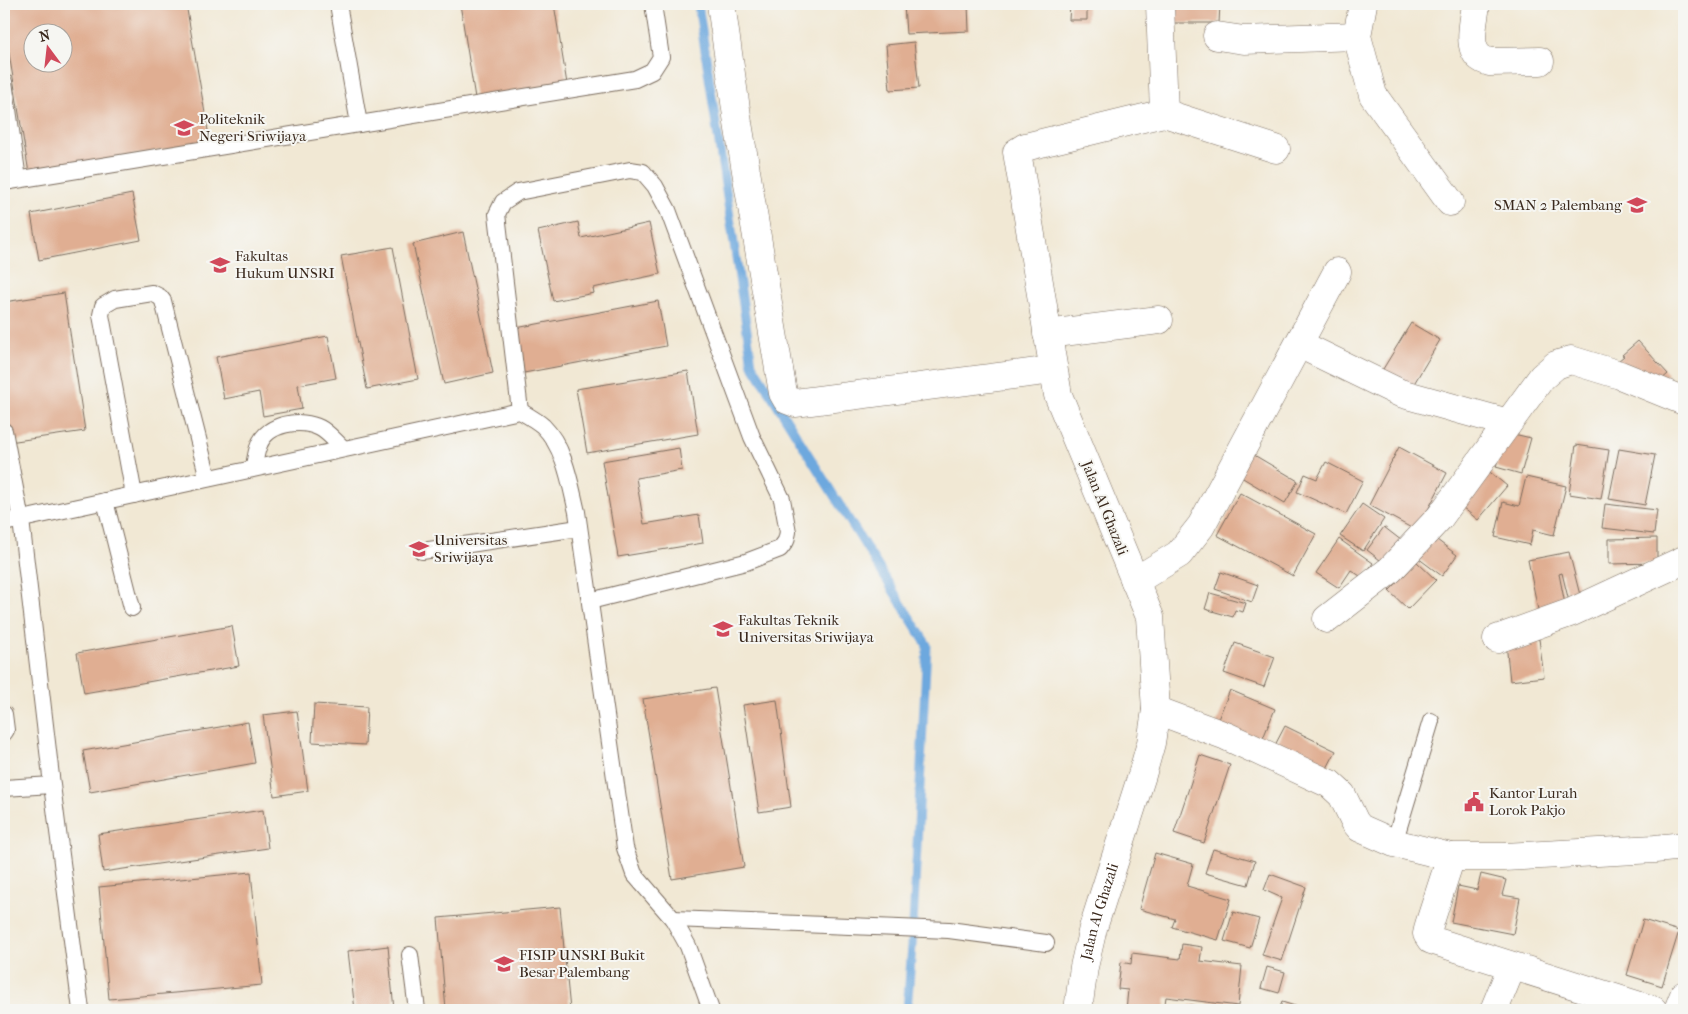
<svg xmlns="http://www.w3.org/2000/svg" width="1688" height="1014" font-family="'IM FELL French Canon',serif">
  <rect width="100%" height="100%" fill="#f6f6f2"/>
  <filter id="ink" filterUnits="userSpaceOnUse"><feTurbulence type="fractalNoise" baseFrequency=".02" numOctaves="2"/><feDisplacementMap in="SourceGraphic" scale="10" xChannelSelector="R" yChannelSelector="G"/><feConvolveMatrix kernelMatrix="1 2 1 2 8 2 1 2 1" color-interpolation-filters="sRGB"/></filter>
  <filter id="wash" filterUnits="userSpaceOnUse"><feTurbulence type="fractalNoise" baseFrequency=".0096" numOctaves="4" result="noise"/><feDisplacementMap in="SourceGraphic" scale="20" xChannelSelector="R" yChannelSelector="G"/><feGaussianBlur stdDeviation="1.12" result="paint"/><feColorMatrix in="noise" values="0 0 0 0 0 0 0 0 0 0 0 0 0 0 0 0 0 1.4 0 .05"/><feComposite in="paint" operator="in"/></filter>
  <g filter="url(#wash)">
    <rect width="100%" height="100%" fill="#f1e8d4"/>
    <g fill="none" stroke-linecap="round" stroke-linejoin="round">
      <polyline stroke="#6da8de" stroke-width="9" points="698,4 752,364 927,645 912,946 907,1010"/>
    </g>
    <g id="blocks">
      <g fill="#e0ae92" fill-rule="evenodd">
        <path d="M 4,4 L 186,4 L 210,142 L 29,173 L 4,24 ZM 32,32 L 62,32 L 62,62 L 32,62 Z"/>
        <polygon points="460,4 554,4 567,84 475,98"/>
        <polygon points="904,4 968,4 969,31 906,34"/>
        <polygon points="1070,4 1087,4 1087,20 1069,20"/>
        <polygon points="1169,4 1220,4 1219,23 1169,23"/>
        <polygon points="914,42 919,88 890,90 886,45"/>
        <polygon points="132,194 141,240 39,260 31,214"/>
        <polygon points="578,222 581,238 649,223 660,274 593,288 594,293 553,301 538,231"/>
        <polygon points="463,232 493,373 444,384 413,244"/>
        <polygon points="393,247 418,379 367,389 341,256"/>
        <polygon points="64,293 85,431 9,442 4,408 4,302"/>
        <polygon points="658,301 666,346 524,373 516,328"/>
        <polygon points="1411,323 1440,340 1409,392 1380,374"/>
        <polygon points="328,336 336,378 298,385 302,409 263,416 259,392 224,399 216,357"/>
        <polygon points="1638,341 1668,374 1653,387 1618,361 1624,356 1622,355"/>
        <polygon points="688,371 698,434 587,453 576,389"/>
        <polygon points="1505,432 1531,438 1521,474 1496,467"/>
        <polygon points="1576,445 1609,450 1601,499 1569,494"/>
        <polygon points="1399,447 1447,473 1417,531 1369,505"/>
        <polygon points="679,448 682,470 636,478 644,524 699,515 703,543 618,557 602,461"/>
        <polygon points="1619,449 1655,455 1645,505 1609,499"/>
        <polygon points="1249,452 1298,481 1285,503 1236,474"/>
        <polygon points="1326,462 1363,481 1346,514 1297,492 1305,474 1317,479"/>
        <polygon points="1486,469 1507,486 1478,520 1457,503"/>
        <polygon points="1526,477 1566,486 1554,535 1533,530 1530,545 1495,537 1503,502 1519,506"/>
        <polygon points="1240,493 1316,534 1293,576 1217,535"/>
        <polygon points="1362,504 1384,519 1363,551 1340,536"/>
        <polygon points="1605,504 1657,510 1654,534 1602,528"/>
        <polygon points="1384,527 1406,544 1389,567 1367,550"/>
        <polygon points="1433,537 1457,555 1442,576 1418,558"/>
        <polygon points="1657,538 1657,563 1609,564 1609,539"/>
        <polygon points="1339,539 1373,563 1363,578 1351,570 1339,588 1316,573"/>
        <polygon points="1569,552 1582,603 1570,606 1562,573 1559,574 1565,604 1538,610 1528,560"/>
        <polygon points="1417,562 1436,580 1408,609 1389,591"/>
        <polygon points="1221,572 1258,585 1252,602 1215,589"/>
        <polygon points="1210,593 1246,603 1243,612 1235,610 1233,617 1205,609"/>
        <polygon points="232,626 239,666 84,693 77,653"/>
        <polygon points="1539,639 1544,677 1510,681 1506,643"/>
        <polygon points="1235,643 1275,657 1264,687 1224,673"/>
        <polygon points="715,688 744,867 672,879 643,699"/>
        <polygon points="1230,690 1275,709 1261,743 1216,724"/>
        <polygon points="777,700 791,807 759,812 743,705"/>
        <polygon points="314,704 367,707 365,745 312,742"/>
        <polygon points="297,711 308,791 274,796 263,715"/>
        <polygon points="248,722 255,763 90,792 83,751"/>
        <polygon points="1285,726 1336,751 1324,774 1273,749"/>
        <polygon points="1200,755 1230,765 1204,843 1174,833"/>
        <polygon points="263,810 268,848 103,872 98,834"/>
        <polygon points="1213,849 1255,861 1248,885 1205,873"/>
        <polygon points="1155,853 1193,864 1187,886 1231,899 1218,940 1172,927 1175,919 1139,909"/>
        <polygon points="251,872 262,985 109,999 99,887"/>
        <polygon points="1270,874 1306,887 1282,961 1262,955 1282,898 1264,890"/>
        <polygon points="1481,874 1506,880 1502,895 1520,898 1513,934 1451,922 1458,886 1477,890"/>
        <polygon points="560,907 570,1010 446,1010 438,918"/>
        <polygon points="1233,912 1259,919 1250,948 1224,941"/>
        <polygon points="1643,920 1679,931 1662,986 1627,975"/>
        <polygon points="1182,944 1202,947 1200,961 1242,966 1238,1006 1166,997 1164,1010 1126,1010 1128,990 1118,989 1121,962 1131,964 1132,953 1180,959"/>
        <polygon points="388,946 394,1010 355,1010 348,951"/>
        <polygon points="1267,967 1285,972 1279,993 1261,988"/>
        <polygon points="1282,1002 1308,1010 1279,1010"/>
        <polygon points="1190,1005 1230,1009 1230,1010 1189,1010"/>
      </g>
    </g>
  </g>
  <g filter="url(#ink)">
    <use href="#blocks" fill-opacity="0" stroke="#7b6c5e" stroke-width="1"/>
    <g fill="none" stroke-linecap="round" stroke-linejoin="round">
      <defs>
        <g id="service">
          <polyline points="338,4 359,124"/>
          <polyline points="4,82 18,179"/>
          <polyline points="4,182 635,79 652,71 661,57 653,4"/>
          <polyline points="520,411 497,214 503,202 518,192 630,170 643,172 655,186 668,210 752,437 782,499 788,532 786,541 780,549 746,562 590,601"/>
          <polyline points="4,431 21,520 52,785 81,1010"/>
          <path d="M 254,467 C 255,460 256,452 259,445 C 267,423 301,418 320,428 C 328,432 336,442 343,448"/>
          <polyline points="134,495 101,315 103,306 115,299 152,293 160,297 163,301 208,478"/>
          <polyline points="105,501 132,608"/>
          <path d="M 4,523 L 520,411 C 527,415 536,420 543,426 C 565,448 570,483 577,512 L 625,848 L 634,874 L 673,919 L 688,946 L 711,1010"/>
          <polyline points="422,551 579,528"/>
          <polyline points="4,714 6,730 4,733"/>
          <polyline points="4,788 52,785"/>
          <polyline points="1394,843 1431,721"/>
          <polyline points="673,919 949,930 1046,943"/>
          <polyline points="410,955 417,1010"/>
        </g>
        <g id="minor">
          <polyline points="721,4 738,123 783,393 787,400 795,403 1053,370"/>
          <polyline points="1160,4 1164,113"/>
          <polyline points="1363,4 1357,36 1373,95 1450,202"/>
          <path d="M 1476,4 C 1474,24 1463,56 1490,62 L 1540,61"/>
          <polyline points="1217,36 1244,40 1357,36"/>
          <polyline points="1164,113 1276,149"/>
          <polyline points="1047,334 1159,320"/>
          <polyline points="1299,344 1400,393 1508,423"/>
          <polyline points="1135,581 1179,554 1201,526 1337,272"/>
          <polyline points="1327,619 1390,570 1440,517 1542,377 1556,365 1571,360 1620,375 1684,401"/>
          <polyline points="1497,639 1572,612 1684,560"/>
          <polyline points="1156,710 1226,736 1330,784 1342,795 1355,822 1360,828 1394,843 1451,857 1504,857 1655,849 1684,846"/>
          <polyline points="1451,857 1429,925 1427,934 1431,940 1653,1010"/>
          <path id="s1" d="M 1078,1010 L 1084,967 L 1093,928 L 1142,775 L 1151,743 L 1156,710 L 1150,617 L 1058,395 L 1017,152 L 1025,147 L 1164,113"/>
          <polyline points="1494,1010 1512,966"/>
          <polyline points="1678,1010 1684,995"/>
        </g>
      </defs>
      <use href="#service" stroke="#7b6c5e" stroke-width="18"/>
      <use href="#minor" stroke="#7b6c5e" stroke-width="29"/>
      <use href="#service" stroke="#fff" stroke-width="16"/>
      <use href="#minor" stroke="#fff" stroke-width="28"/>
    </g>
  </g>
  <defs>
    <symbol id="university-bare" viewBox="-9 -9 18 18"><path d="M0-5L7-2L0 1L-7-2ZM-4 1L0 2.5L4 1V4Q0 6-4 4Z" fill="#d1495b" stroke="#f6f6f2" stroke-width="2.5" paint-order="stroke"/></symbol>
    <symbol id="school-bare" viewBox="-9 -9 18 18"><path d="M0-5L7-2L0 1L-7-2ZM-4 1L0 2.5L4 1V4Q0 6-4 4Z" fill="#d1495b" stroke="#f6f6f2" stroke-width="2.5" paint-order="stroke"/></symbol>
    <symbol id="civic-bare" viewBox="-9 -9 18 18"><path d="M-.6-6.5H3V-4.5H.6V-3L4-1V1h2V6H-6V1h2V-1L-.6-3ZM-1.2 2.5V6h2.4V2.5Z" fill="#d1495b" stroke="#f6f6f2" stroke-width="2.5" paint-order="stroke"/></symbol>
  </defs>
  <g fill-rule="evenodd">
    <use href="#university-bare" x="170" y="114" width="28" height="28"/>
    <use href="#school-bare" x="1623" y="191" width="28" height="28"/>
    <use href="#university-bare" x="206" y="251" width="28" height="28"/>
    <use href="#university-bare" x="405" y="535" width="28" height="28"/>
    <use href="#university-bare" x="709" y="615" width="28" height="28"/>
    <use href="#civic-bare" x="1460" y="788" width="28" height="28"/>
    <use href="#university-bare" x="490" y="950" width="28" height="28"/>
  </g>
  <g text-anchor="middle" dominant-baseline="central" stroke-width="4" stroke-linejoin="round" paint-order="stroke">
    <g font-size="15" fill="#3b2a1e" stroke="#f6f6f2" text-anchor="start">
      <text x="199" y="119">Politeknik<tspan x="199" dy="17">Negeri Sriwijaya</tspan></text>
      <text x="1622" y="205" text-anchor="end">SMAN 2 Palembang</text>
      <text x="235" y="256">Fakultas<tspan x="235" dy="17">Hukum UNSRI</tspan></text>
      <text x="434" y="540">Universitas<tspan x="434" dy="17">Sriwijaya</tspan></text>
      <text x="738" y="620">Fakultas Teknik<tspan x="738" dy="17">Universitas Sriwijaya</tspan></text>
      <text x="1489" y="793">Kantor Lurah<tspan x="1489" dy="17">Lorok Pakjo</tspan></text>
      <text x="519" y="955">FISIP UNSRI Bukit<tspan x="519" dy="17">Besar Palembang</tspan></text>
    </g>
    <g font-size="15" fill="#3b2a1e" stroke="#f6f6f2">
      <text transform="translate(1105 508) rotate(68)">Jalan Al Ghazali</text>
      <text stroke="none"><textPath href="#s1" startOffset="101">Jalan Al Ghazali</textPath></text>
    </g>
  </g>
  <rect width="1688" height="1014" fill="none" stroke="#f6f6f2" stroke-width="20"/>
  <g transform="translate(48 48) rotate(345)"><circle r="24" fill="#f6f6f2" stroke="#aba49d"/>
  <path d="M0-4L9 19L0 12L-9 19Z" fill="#d1495b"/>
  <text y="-8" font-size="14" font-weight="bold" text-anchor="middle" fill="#3b2a1e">N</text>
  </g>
</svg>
